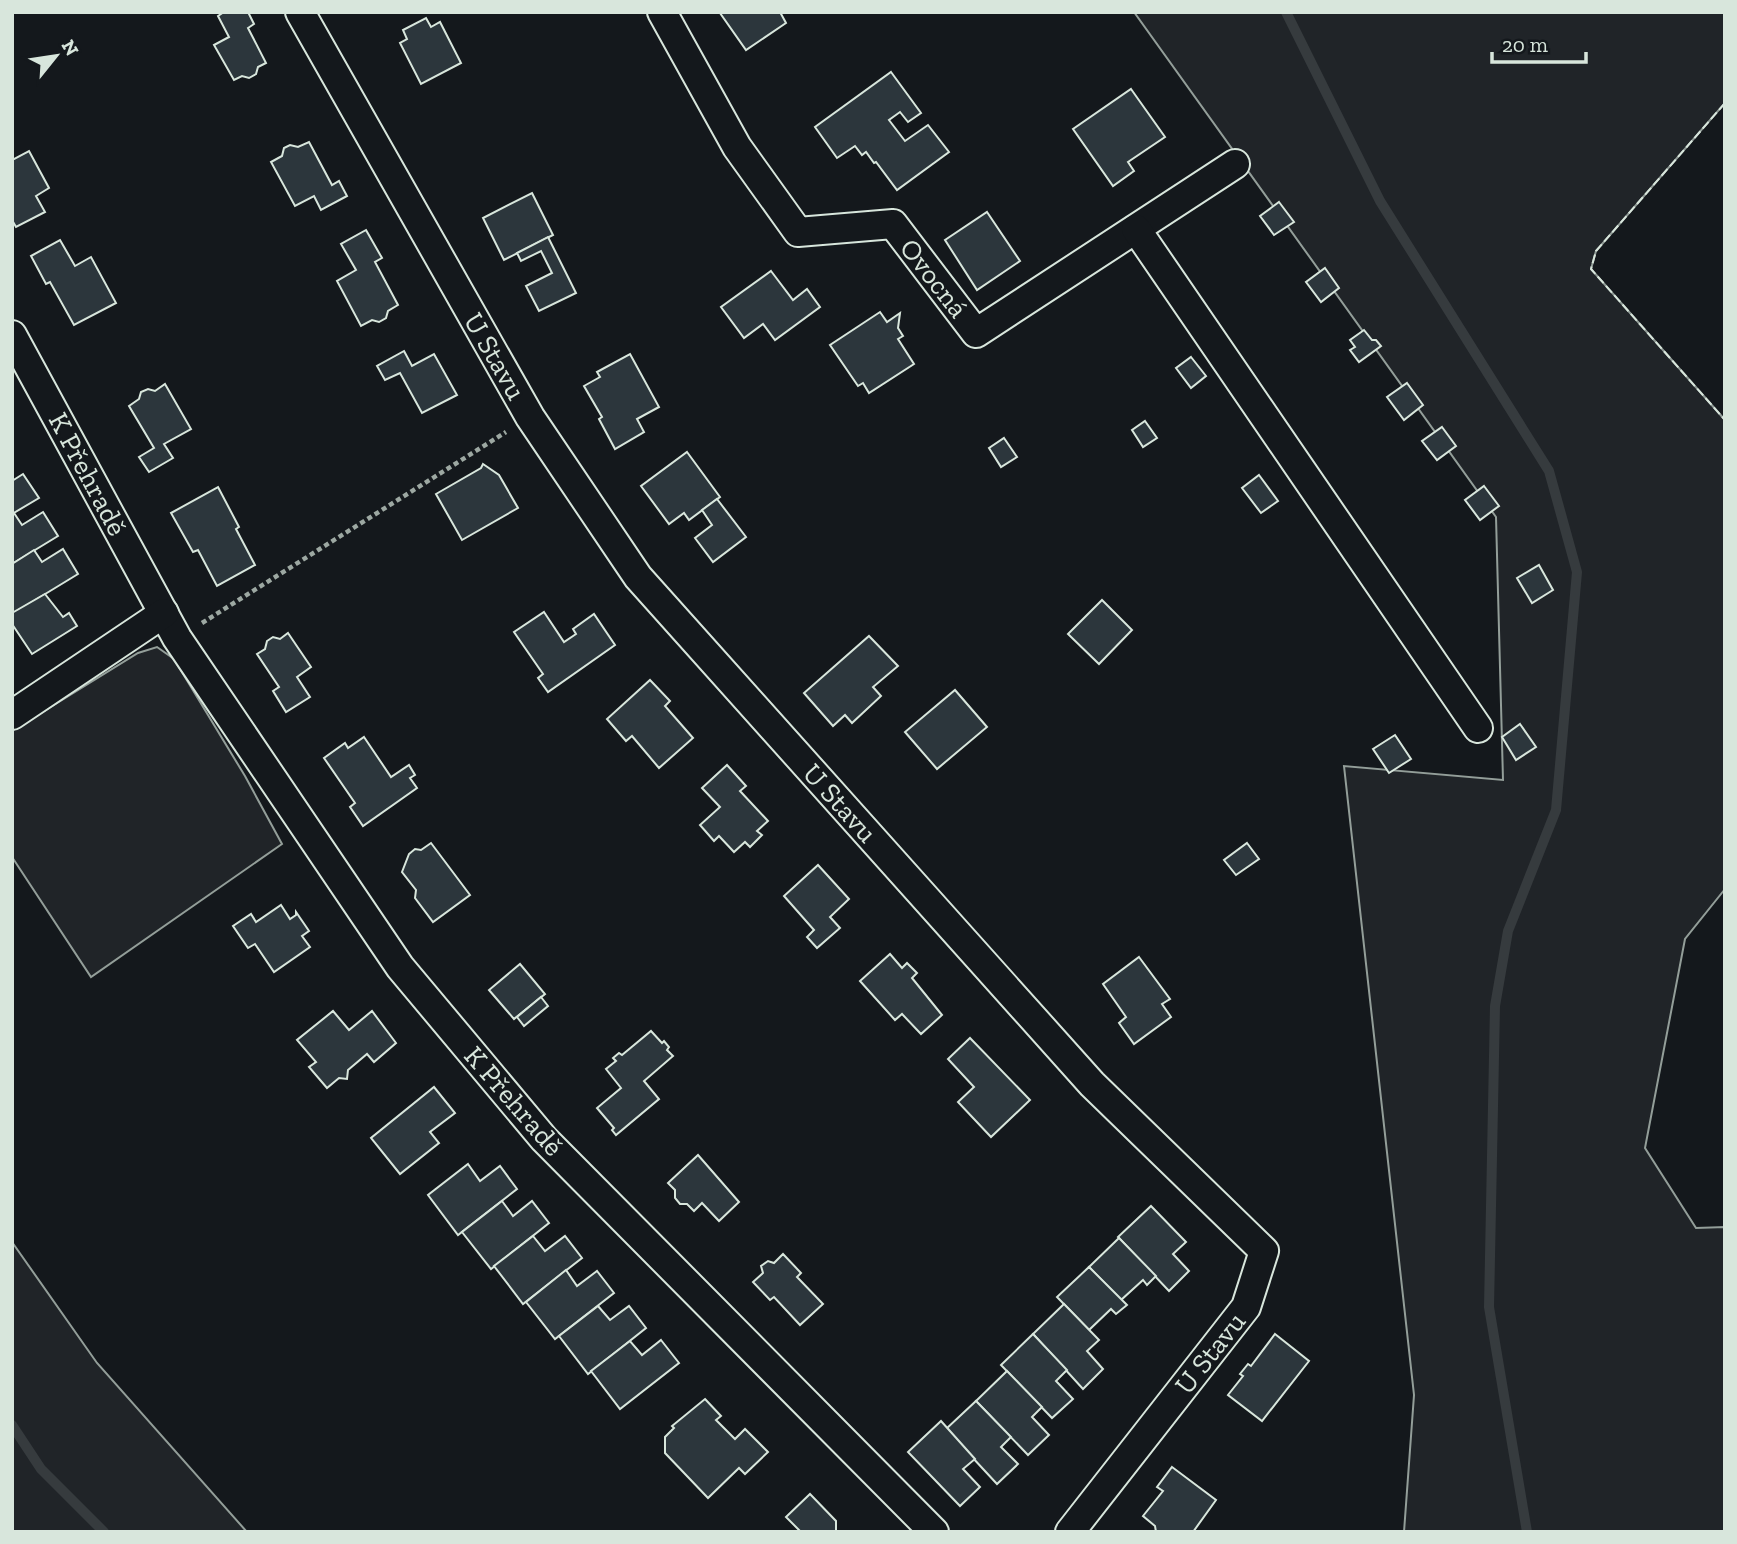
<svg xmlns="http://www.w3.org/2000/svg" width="1737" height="1544" font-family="'Zilla Slab',serif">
  <rect width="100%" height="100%" fill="#14181c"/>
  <g fill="#202428" stroke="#939e99" stroke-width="2">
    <polygon points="1134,12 1725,12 1725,103 1596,251 1591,269 1725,420 1725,889 1685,939 1645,1148 1696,1228 1725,1227 1725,1532 1404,1532 1414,1395 1344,766 1503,780 1496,517"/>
    <polygon points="157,647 174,659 245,776 282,844 91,977 12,857 12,731 138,653"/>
    <polygon points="12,1242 97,1363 247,1532 12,1532"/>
  </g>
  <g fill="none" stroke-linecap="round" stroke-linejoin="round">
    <g stroke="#363b3e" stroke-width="10">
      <polyline points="1286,12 1380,201 1549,471 1577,572 1556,810 1508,931 1495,1006 1489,1307 1527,1532"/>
      <polyline points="12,1425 41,1469 104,1532"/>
    </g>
  </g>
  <g fill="#2c363c" stroke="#d8e6dc" stroke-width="2">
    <polygon points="224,12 248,12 254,24 248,28 266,63 258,67 256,74 249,78 242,76 234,80 214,45 229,37 218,16"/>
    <polygon points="780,12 786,23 746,50 720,13"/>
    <polygon points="426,18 431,27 440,22 461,63 421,84 400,43 407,39 403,30"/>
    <polygon points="891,72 921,113 908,122 900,112 889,120 905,141 928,125 949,152 897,190 876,162 874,163 866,152 862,155 855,146 837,158 815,127"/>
    <polygon points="1131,89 1165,137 1128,162 1134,171 1113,186 1073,129"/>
    <polygon points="309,142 332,185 339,181 347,196 321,210 314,196 295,206 271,162 282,156 284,148 290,145 298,147"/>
    <polygon points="29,151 49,188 36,196 45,212 16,227 12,220 12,160"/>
    <polygon points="532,193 553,235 504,260 483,218"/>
    <polygon points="1279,202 1294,222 1274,235 1260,216"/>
    <polygon points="987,212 1020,261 977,290 945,240"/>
    <polygon points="366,230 382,258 375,262 398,305 388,311 386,318 379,322 372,320 361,326 337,281 356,270 341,244"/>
    <polygon points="548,237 576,293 539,311 526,286 552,273 541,251 521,261 517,253"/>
    <polygon points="60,240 75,266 91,257 116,303 74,325 50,282 46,284 31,256"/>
    <polygon points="1325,268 1339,288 1321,302 1306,282"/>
    <polygon points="771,271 793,300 807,289 820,307 775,340 763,324 744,338 721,307"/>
    <polygon points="880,312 887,322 900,313 898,328 903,336 898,339 914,364 869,393 863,383 858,386 830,345"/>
    <polygon points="1364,330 1372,340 1376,340 1381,346 1359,362 1350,350 1355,347 1350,340"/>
    <polygon points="404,351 412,366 434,354 457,395 422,413 400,373 385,380 377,366"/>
    <polygon points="630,354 659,407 637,419 644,432 615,449 599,419 602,417 584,386 600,377 597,372"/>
    <polygon points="1191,357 1206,376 1191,388 1176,368"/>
    <polygon points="1407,383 1423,405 1404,420 1387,397"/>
    <polygon points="165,384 191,429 164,444 173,458 149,472 139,457 154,448 129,406 139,399 141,392 148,389 155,391"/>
    <polygon points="1145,421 1157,438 1143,447 1132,430"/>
    <polygon points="1442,427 1456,446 1437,460 1422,441"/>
    <polygon points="1004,438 1017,457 1001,467 989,448"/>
    <polygon points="687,452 720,497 689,520 684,513 669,524 641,486"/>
    <polygon points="483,464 499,475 518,508 462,540 436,494 481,468"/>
    <polygon points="23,474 39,498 12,514 12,481"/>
    <polygon points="1259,475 1278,501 1261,513 1242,488"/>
    <polygon points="1484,486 1499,506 1480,520 1465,500"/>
    <polygon points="218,487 239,527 236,529 255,565 217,586 198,550 193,552 171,513"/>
    <polygon points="717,499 746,537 713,562 695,538 712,525 702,510"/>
    <polygon points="43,512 58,536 12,564 12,514 14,513 22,525"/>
    <polygon points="63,549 78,574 14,613 12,610 12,564 34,550 42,562"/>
    <polygon points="1539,565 1553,590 1532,603 1517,578"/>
    <polygon points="45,594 63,617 69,613 77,626 32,654 12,624 12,613"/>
    <polygon points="1102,600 1132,630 1099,664 1068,634"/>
    <polygon points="544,612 564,642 576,634 573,629 594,614 615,645 548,692 538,678 543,674 514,632"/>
    <polygon points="288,633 311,667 297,677 310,697 286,712 273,691 279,687 257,654 265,649 267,641 273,637 280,639"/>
    <polygon points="869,636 898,666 873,687 881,696 852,723 845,715 833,726 804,693"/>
    <polygon points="650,680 670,701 665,706 693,738 659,768 632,736 626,741 607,719"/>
    <polygon points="955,690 987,727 937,769 905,732"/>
    <polygon points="1520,724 1536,747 1516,760 1502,737"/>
    <polygon points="1395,735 1411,759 1389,773 1373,749"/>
    <polygon points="364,737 391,777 409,765 415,775 410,778 417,788 363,826 350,807 355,803 324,758 345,743 348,748"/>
    <polygon points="727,765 746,786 740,791 768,821 757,831 762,835 750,847 745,842 734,852 719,836 714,841 700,825 720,807 702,788"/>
    <polygon points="431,843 470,895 433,922 415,898 416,890 402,872 409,854 415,849 421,850"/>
    <polygon points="1247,843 1259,859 1236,875 1224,860"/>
    <polygon points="818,865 849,899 830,917 840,928 817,948 807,937 814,930 784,896"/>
    <polygon points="281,905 290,919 296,915 296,912 309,931 302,936 310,947 274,972 255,944 248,948 233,926 251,914 256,922"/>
    <polygon points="890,954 902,968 907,963 917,973 912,978 942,1015 921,1034 902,1014 895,1020 860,981"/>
    <polygon points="1139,957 1170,999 1162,1004 1171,1017 1134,1044 1119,1023 1126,1017 1103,984"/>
    <polygon points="520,964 545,994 514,1019 489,990"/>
    <polygon points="541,997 548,1006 524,1026 517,1017"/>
    <polygon points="333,1011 349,1030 372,1011 396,1043 374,1062 367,1054 348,1070 347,1079 339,1078 327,1088 309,1067 316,1062 297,1040"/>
    <polygon points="651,1031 662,1043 664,1041 669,1047 667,1050 673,1056 644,1081 659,1099 616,1135 612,1130 614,1128 597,1108 621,1088 606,1069 616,1061 613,1058 619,1053 622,1055"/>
    <polygon points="970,1038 1030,1100 991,1137 958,1102 974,1087 948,1059"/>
    <polygon points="434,1087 455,1113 430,1132 439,1143 400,1174 371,1138"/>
    <polygon points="698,1155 739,1202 719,1221 702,1203 694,1211 687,1204 680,1204 675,1198 675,1190 668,1183"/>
    <polygon points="468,1164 480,1181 500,1166 517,1189 458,1235 428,1195"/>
    <polygon points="502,1201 513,1216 532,1201 549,1223 491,1269 462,1232"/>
    <polygon points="1151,1206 1186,1242 1173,1254 1189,1271 1169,1291 1118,1237"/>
    <polygon points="533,1236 545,1251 565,1236 582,1258 523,1304 494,1266"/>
    <polygon points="1119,1238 1156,1276 1147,1285 1143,1280 1121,1300 1089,1267"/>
    <polygon points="783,1254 801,1273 797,1277 823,1304 800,1325 774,1297 770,1300 753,1282 763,1273 761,1266 768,1261 774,1263"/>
    <polygon points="1089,1267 1127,1305 1116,1314 1111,1309 1089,1330 1057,1297"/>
    <polygon points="566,1270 577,1286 597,1271 614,1293 555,1339 526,1302"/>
    <polygon points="1064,1304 1099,1340 1087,1351 1103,1369 1083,1389 1033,1334"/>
    <polygon points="598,1306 610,1320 629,1306 646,1328 588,1374 559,1336"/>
    <polygon points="1033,1334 1067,1370 1056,1381 1073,1399 1052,1418 1001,1365"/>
    <polygon points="1275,1334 1309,1361 1262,1421 1228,1395 1243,1376 1240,1374 1248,1364 1251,1366"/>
    <polygon points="661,1340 679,1363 620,1409 591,1371 630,1341 642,1355"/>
    <polygon points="1007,1371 1042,1407 1032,1417 1049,1435 1028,1455 976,1401"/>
    <polygon points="705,1399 721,1416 716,1420 735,1439 745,1429 768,1452 745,1474 739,1468 708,1498 665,1453 665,1437 674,1428 672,1426"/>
    <polygon points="976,1401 1011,1437 1001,1447 1018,1464 997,1484 946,1429"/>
    <polygon points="941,1421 975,1459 963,1469 980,1487 960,1506 908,1452"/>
    <polygon points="1172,1467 1216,1500 1193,1532 1156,1532 1155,1526 1143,1516 1163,1491 1157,1487"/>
    <polygon points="810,1494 836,1521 836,1532 797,1532 799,1530 786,1517"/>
  </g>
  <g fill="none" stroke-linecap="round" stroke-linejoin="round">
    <defs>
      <g id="minor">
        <polyline points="300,12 530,417 638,577 1092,1084 1264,1251 1246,1307 1070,1532"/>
        <polyline points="662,12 737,147 798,232 893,224 976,333 1235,164"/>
        <polyline points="1136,229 1478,728"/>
        <polyline points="12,335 177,638 400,967 544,1139 934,1532"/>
        <polyline points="12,715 164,613"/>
      </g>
    </defs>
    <use href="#minor" stroke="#d8e6dc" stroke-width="32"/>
    <polyline stroke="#9da8a2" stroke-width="4.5" stroke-dasharray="5 3.5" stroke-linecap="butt" points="202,623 506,432"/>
    <use href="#minor" stroke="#14181c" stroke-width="28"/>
    <polyline stroke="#d8e6dc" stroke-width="2" stroke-dasharray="9 3.5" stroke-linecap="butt" points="1725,103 1596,251 1591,269 1725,420"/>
  </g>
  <g text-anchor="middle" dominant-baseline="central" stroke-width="5" stroke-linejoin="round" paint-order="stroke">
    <g font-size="28" fill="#d8e6dc" stroke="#14181c">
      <text transform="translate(934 278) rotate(52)">Ovocná</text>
      <text transform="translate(495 356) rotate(60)">U Stavu</text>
      <text transform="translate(88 474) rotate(62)">K Přehradě</text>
      <text transform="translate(840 803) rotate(48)">U Stavu</text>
      <text transform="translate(514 1101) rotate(49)">K Přehradě</text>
      <text transform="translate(1210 1353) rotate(-52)">U Stavu</text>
    </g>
  </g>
  <rect width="1737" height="1544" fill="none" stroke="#d8e6dc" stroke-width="28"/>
  <g transform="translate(56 56) rotate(60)" stroke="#14181c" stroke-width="5" paint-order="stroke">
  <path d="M0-5L12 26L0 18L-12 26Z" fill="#d8e6dc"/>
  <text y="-10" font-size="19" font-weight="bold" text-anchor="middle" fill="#d8e6dc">N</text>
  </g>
  <path d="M1492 52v10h94v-10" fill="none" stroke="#d8e6dc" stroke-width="3.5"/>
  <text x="1502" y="52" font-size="21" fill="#d8e6dc" stroke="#14181c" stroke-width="5" paint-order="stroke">20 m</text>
</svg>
